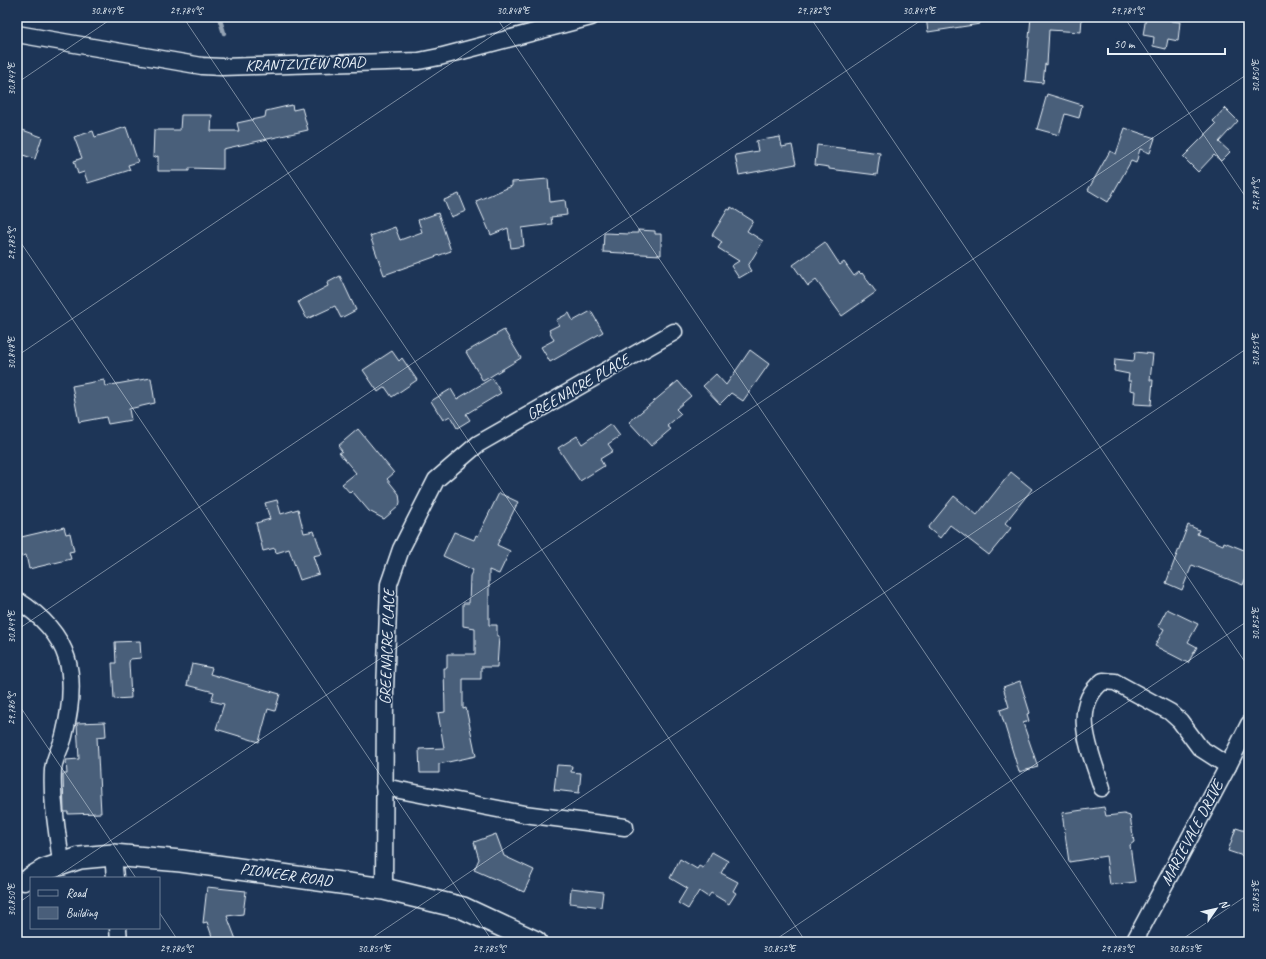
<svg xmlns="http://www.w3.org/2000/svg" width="1266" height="959" font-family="Caveat,sans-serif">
  <rect width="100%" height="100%" fill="#1d3557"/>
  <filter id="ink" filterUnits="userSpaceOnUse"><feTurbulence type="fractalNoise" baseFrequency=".025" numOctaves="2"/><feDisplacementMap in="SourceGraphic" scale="8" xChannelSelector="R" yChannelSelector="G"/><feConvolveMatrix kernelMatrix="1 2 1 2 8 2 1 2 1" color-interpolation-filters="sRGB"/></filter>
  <g filter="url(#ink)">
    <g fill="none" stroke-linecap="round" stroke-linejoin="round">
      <polyline stroke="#95a4b5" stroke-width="4.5" points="219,17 224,33"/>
    </g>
    <g fill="#495e7a" stroke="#e8f1f8">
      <polygon points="926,17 979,17 980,24 928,32"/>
      <polygon points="1031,17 1082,17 1081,32 1049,30 1047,65 1045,64 1043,83 1025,81"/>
      <polygon points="1146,17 1172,17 1171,21 1180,22 1178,41 1168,39 1166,49 1153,46 1154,37 1143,35"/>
      <polygon points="1047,94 1082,105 1079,118 1065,114 1059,135 1037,129"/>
      <polygon points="292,105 293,110 302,108 308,130 223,149 223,169 189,168 189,171 158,171 158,156 153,158 154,130 180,130 181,115 212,115 211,131 239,131 237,123 265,117 266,111"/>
      <polygon points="1225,108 1238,121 1219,142 1230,152 1221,161 1214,155 1198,172 1183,157 1216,124 1213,121"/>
      <polygon points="126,127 138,162 128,165 130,170 88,183 84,172 78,174 74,161 82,158 74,137 93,131 95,137"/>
      <polygon points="17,128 42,137 35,159 17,153"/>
      <polygon points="1125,128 1155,138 1150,153 1140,149 1136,163 1131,161 1108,202 1088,190 1110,151 1116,154"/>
      <polygon points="780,137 782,147 792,145 796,164 739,175 735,155 758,151 756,141"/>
      <polygon points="817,145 880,153 877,175 829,169 829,167 815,165"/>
      <polygon points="548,179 550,202 565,200 567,215 551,217 552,224 522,228 524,246 511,248 508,228 491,235 476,201 512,186 512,182"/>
      <polygon points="459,194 466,211 451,217 444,200"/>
      <polygon points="731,207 753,221 747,231 763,241 748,266 751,271 739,278 731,266 739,261 718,248 722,242 712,235 728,209 730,210"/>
      <polygon points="438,213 451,251 384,275 370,236 395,227 400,240 422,232 418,220"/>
      <polygon points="638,230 655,231 655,234 661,234 661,255 603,252 604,233 630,234 631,233 638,233"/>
      <polygon points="825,242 840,265 844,262 854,276 859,272 861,274 862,273 876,292 842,316 816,280 808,286 793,265"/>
      <polygon points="340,276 356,310 341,318 335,306 307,319 298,302 328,286 327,283"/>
      <polygon points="591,311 603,332 550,362 541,347 554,340 549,330 559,325 556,320 569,313 573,321"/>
      <polygon points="504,330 521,358 483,381 466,352"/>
      <polygon points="750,350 769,364 743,401 731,393 720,404 703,386 716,374 726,385"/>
      <polygon points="392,351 399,361 402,358 417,380 392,397 385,387 378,392 363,370"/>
      <polygon points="1135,352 1153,354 1150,380 1153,380 1151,405 1134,404 1135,391 1130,390 1131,381 1128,381 1129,374 1114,371 1115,359 1134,361"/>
      <polygon points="151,378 155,403 129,409 131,420 108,424 106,417 79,422 72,386 104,380 105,386"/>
      <polygon points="492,378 501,393 466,414 470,420 457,428 450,416 443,420 431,401 451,389 457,399"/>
      <polygon points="678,381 691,396 676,409 681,414 667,426 671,429 651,446 629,422"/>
      <polygon points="611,424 620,436 608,444 613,451 600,459 604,466 580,481 558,448 577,436 582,444"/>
      <polygon points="358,429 394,473 387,479 399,494 400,502 399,506 384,519 369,511 352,491 350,493 342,484 356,473 339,453 342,451 338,446"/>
      <polygon points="1011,472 1032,489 1005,523 1011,528 989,555 950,525 940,538 928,528 954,496 977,515"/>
      <polygon points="499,493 518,502 497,545 510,551 499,574 489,570 489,625 497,625 497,636 499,636 497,667 481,667 481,679 463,679 463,709 466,708 476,756 439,764 439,773 420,773 419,749 444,748 438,713 445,712 444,668 447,668 447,654 475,654 475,628 463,626 463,603 469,603 470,576 473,570 443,556 454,532 474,540 476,535 478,536"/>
      <polygon points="277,500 281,514 298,509 304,533 314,531 322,554 313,556 319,574 300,580 289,549 276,553 275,548 263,551 256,523 270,519 265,503"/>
      <polygon points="1188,525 1199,530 1197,534 1223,545 1224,542 1249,552 1249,569 1243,585 1192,565 1182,590 1166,583"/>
      <polygon points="64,527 66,534 70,533 74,551 69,552 71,559 29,569 26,555 17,557 17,538"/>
      <polygon points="1167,609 1198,624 1188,642 1197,647 1188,663 1155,646 1164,629 1158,626"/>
      <polygon points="140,641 141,658 130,659 129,663 131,698 114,699 112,663 116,663 115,642"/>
      <polygon points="192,664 212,668 210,674 280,694 275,711 268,709 259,742 216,729 224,704 211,701 214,692 187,685"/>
      <polygon points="1020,681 1030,713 1027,714 1029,721 1023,723 1038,767 1019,772 1000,710 1009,707 1003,687"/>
      <polygon points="105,722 106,736 97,737 101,813 68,814 68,812 64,812 63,774 67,774 66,760 79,759 77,723"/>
      <polygon points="557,765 572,766 571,772 581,773 579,793 554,790"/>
      <polygon points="1104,807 1106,816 1124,814 1130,816 1134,842 1130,845 1135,882 1110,885 1106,856 1069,862 1062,813"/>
      <polygon points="1236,828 1249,832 1249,847 1246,857 1228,851"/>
      <polygon points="496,834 504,856 534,870 524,892 474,870 479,859 474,842"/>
      <polygon points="712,852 728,861 721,873 738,882 733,891 736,893 729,904 711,893 708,897 699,891 688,909 678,903 687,888 670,878 680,859 697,869 699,866 703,868"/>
      <polygon points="207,887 246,891 243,914 227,916 237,942 214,942 207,922 203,923"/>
      <polygon points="571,888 603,892 601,907 570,903"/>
    </g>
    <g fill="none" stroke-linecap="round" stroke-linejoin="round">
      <defs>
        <g id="minor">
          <polyline points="17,34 202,66 222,67 419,61 439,57 591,17"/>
          <path d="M 17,600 C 72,635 79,675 64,736 C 61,748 54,758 53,770 C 51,801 58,833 61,864"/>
          <polyline points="384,787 524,814 625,827"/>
          <path d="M 1102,788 C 1092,755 1068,707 1103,681 L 1115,682 L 1170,712 L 1180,721 L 1200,748 L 1228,766"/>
          <polyline points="113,855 115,878"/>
          <polyline points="17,879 24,882"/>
          <polyline points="384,889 385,691 389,584 401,549 436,480 478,444 674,332"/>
          <polyline points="118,928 119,942"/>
          <polyline points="1134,942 1228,766 1249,724"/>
        </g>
        <polyline id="major" points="31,878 44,870 80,858 113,855 181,861 384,889 463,908 536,942"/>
      </defs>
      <use href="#minor" stroke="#e8f1f8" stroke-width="19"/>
      <use href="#major" stroke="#e8f1f8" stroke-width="24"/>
      <use href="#minor" stroke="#1d3557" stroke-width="16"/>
      <use href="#major" stroke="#1d3557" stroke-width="21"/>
    </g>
  </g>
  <path fill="none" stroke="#e8f1f8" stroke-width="1" stroke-opacity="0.45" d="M 183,17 L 806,942M 496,17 L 1120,942M 810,17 L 1249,668M 1124,17 L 1249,202M 17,83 L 114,17M 17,237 L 493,942M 17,356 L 520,17M 17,630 L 926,17M 17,702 L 136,878M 55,878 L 1249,73M 17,904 L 31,894M 159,912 L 179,942M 366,942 L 1249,347M 772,942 L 1249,620M 1178,942 L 1249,894"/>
  <g text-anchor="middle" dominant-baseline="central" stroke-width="3" stroke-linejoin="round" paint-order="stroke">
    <g font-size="16" fill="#e8f1f8" stroke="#1d3557">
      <text transform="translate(305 64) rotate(-2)">KRANTZVIEW ROAD</text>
      <text transform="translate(578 387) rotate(-30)">GREENACRE PLACE</text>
      <text transform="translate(387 647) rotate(-88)">GREENACRE PLACE</text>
      <text transform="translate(1192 833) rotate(-62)">MARIEVALE DRIVE</text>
      <text transform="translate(286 875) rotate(8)">PIONEER ROAD</text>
    </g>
  </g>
  <rect width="1266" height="959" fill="none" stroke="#1d3557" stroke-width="44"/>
  <rect x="30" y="877" width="130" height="52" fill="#1d3557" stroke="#6e8097"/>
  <rect x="38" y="890" width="20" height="6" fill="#1d3557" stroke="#6e8097"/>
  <text x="66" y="897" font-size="12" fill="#e8f1f8">Road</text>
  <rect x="38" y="907" width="20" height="12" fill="#495e7a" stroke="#6e8097"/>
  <text x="66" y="917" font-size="12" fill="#e8f1f8">Building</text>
  <g transform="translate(1216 909) rotate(56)" stroke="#1d3557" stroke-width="3" paint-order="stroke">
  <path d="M0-3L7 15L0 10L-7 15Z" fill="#e8f1f8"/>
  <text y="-6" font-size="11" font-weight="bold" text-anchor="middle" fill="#e8f1f8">N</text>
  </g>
  <path d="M1108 48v6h117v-6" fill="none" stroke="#e8f1f8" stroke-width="2"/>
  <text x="1114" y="48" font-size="12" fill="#e8f1f8" stroke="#1d3557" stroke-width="3" paint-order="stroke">50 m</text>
  <rect x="22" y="22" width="1222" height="915" fill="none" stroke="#e8f1f8" stroke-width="1.5"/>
  <g font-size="10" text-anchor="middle" fill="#e8f1f8">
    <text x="107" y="14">30.847°E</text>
    <text x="186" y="14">29.784°S</text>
    <text x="513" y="14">30.848°E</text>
    <text x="813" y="14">29.782°S</text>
    <text x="919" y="14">30.849°E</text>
    <text x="1127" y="14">29.781°S</text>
    <text transform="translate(1255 76) rotate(-90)" y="4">30.850°E</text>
    <text transform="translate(11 79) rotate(-90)" y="4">30.847°E</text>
    <text transform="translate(1255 195) rotate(-90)" y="4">29.781°S</text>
    <text transform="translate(11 244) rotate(-90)" y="4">29.785°S</text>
    <text transform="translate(1255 350) rotate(-90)" y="4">30.851°E</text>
    <text transform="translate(11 353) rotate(-90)" y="4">30.848°E</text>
    <text transform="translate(1255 624) rotate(-90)" y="4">30.852°E</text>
    <text transform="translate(11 627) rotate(-90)" y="4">30.849°E</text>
    <text transform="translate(11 709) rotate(-90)" y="4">29.786°S</text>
    <text transform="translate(1255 897) rotate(-90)" y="4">30.853°E</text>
    <text transform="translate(11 900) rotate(-90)" y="4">30.850°E</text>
    <text x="176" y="952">29.786°S</text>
    <text x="374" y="952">30.851°E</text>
    <text x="489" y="952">29.785°S</text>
    <text x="779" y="952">30.852°E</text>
    <text x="1117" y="952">29.783°S</text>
    <text x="1185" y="952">30.853°E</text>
  </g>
</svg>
